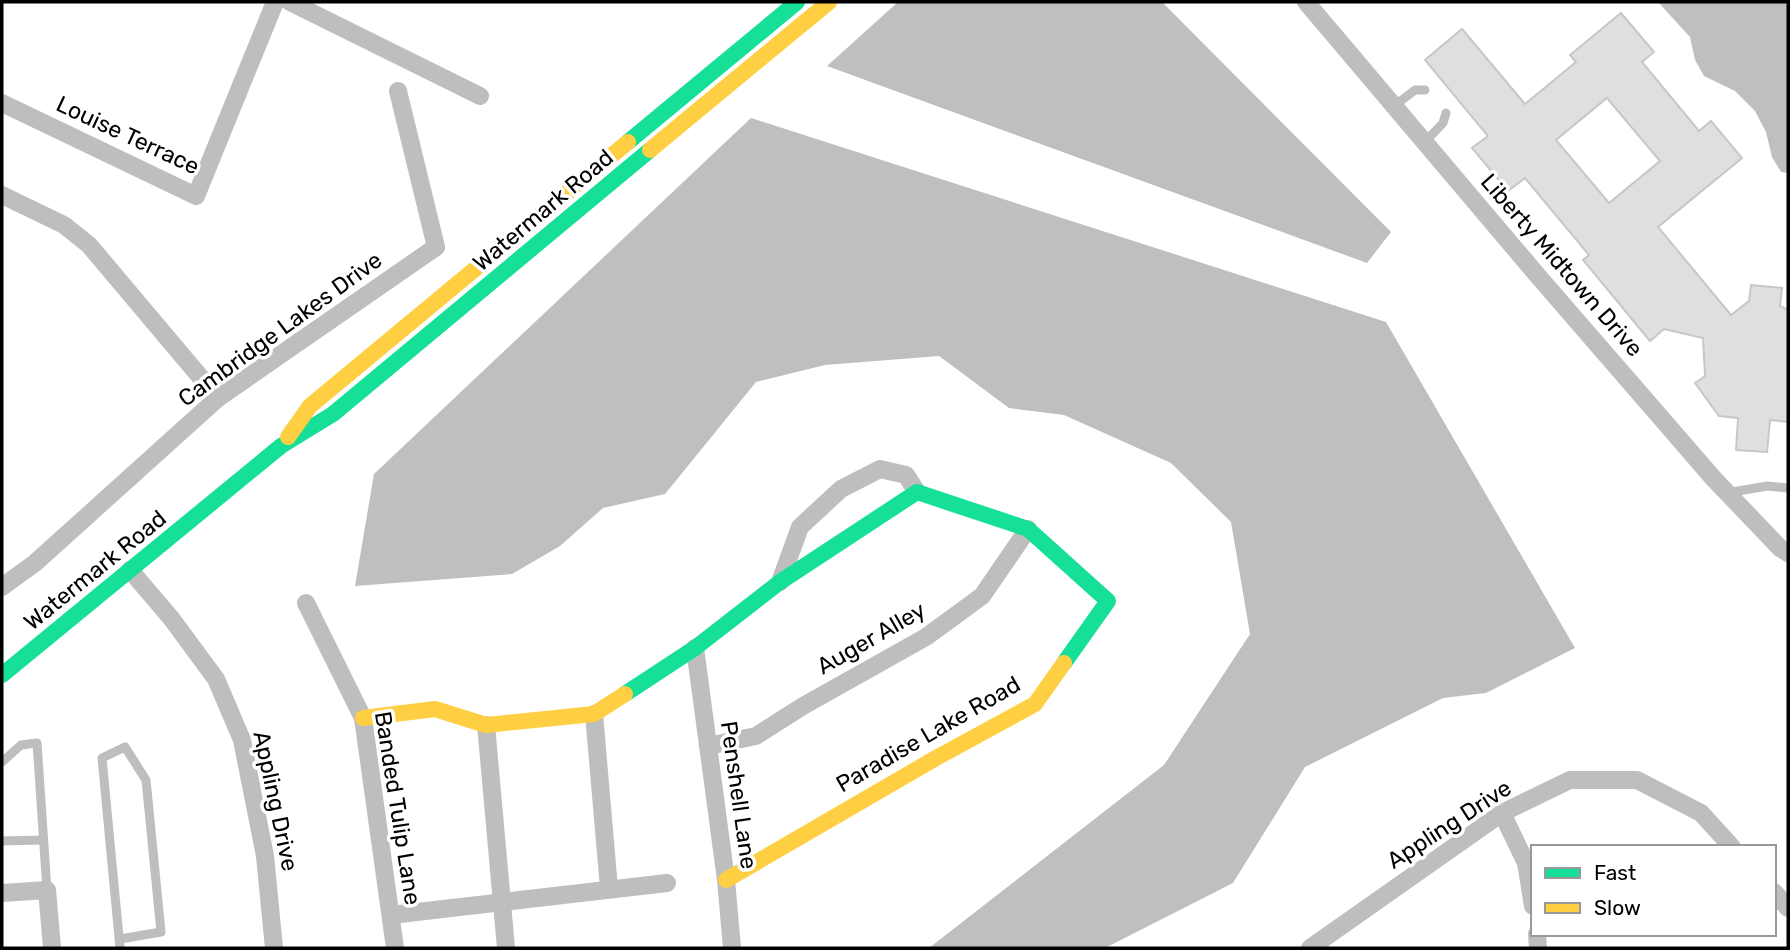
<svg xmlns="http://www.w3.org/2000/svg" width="1790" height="950" font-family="Rubik,sans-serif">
  <rect width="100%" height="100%" fill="#fff"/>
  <g fill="#bfbfbf">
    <polygon points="898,2 1162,2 1391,232 1367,263 827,66"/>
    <polygon points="1658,2 1788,2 1788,173 1781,172 1772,157 1766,132 1755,111 1735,91 1704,76 1695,60 1690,37"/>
    <polygon points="751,118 1386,322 1575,648 1486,693 1443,698 1305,767 1233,883 1105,948 929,948 1164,765 1250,634 1231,522 1171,463 1064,415 1009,408 939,356 825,365 756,382 665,494 603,508 560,546 512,574 355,586 374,474"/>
  </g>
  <path fill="#dfdfdf" stroke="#c7c7c7" stroke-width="2" fill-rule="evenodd" d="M 1621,13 L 1654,52 L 1642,62 L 1699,131 L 1711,121 L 1742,158 L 1658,227 L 1731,315 L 1749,301 L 1751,285 L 1782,288 L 1780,306 L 1788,310 L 1788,422 L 1770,420 L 1767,452 L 1736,450 L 1738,418 L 1719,416 L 1695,383 L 1705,376 L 1703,338 L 1664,329 L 1650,341 L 1583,260 L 1589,255 L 1525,178 L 1508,191 L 1472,148 L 1488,136 L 1425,60 L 1462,29 L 1525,104 L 1576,62 L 1570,55 ZM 1607,98 L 1660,161 L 1609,203 L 1556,140 Z"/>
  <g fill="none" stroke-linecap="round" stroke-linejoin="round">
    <g stroke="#bebebe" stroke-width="9">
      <polyline points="1394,106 1415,90 1425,90"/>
      <polyline points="1425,142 1443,123 1446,113"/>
      <polyline points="1727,493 1767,486 1788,488"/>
      <polyline points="2,762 21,745 37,743 47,890"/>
      <polyline points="2,841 43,840"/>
      <polyline points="120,939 161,932 146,780 125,747 102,758 120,948"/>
    </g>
    <g stroke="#bebebe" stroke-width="18">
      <polyline points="290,2 480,96"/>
      <polyline points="1306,2 1538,276 1714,479 1780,548 1788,553"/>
      <polyline points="2,103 196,196 275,2"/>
      <polyline points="2,195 64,225 89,245 218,398"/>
      <polyline points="130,570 171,618 216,679 242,740 265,856 274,948"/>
      <polyline points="780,582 800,527 841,489 880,469 906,475 917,492"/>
      <polyline points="2,587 35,563 218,398 436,247 398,91"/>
      <polyline points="306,603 363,718 395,948"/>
      <polyline points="695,648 726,880 732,948"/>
      <polyline points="594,714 609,888"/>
      <polyline points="486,725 506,948"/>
      <polyline points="708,746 756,736 803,706 926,637 982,596 1028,529"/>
      <polyline points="1502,813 1526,863 1533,906"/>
      <polyline points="1774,892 1788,908"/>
      <polyline points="2,893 47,890 52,948"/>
      <polyline points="391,915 667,883"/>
      <polyline points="1537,934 1538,948"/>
      <polyline points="1310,948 1502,813 1570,780 1637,780 1701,813 1732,847"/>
    </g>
    <g stroke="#16e098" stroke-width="16">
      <polyline points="628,142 797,2"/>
      <polyline points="2,675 281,446 333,414 650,150"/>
      <polyline points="625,694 695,648 780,582 917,492 1028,529 1108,601 1064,663"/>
    </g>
    <g stroke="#ffcf43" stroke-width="16">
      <polyline points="650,150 829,2"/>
      <polyline points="288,437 310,406 628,142"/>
      <polyline points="363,718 435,709 486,725 594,714 625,694"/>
      <polyline points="726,880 936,758 1035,704 1064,663"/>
    </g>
  </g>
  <g text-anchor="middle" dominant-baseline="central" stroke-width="7" stroke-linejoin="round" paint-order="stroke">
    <g font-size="23" fill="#000" stroke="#fff">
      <text transform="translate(128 135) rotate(25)">Louise Terrace</text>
      <text transform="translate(543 210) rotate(-40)">Watermark Road</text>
      <text transform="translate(1562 265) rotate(49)">Liberty Midtown Drive</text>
      <text transform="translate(280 329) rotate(-36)">Cambridge Lakes Drive</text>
      <text transform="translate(95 570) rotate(-39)">Watermark Road</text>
      <text transform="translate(871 638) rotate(-30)">Auger Alley</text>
      <text transform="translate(928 734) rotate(-30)">Paradise Lake Road</text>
      <text transform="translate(739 795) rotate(82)">Penshell Lane</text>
      <text transform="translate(276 801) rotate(78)">Appling Drive</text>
      <text transform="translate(398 808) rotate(81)">Banded Tulip Lane</text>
      <text transform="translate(1449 824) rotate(-33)">Appling Drive</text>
    </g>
  </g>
  <rect width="1790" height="950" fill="none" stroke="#000000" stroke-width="7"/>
  <rect x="1531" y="845" width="245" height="91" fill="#ffffff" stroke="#999999" stroke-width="2"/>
  <rect x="1545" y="868" width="35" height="10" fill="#16e098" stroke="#999999" stroke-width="2"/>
  <text x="1594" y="880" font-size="21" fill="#000000">Fast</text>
  <rect x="1545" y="903" width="35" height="10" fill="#ffcf43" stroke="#999999" stroke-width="2"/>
  <text x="1594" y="915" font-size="21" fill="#000000">Slow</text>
</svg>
